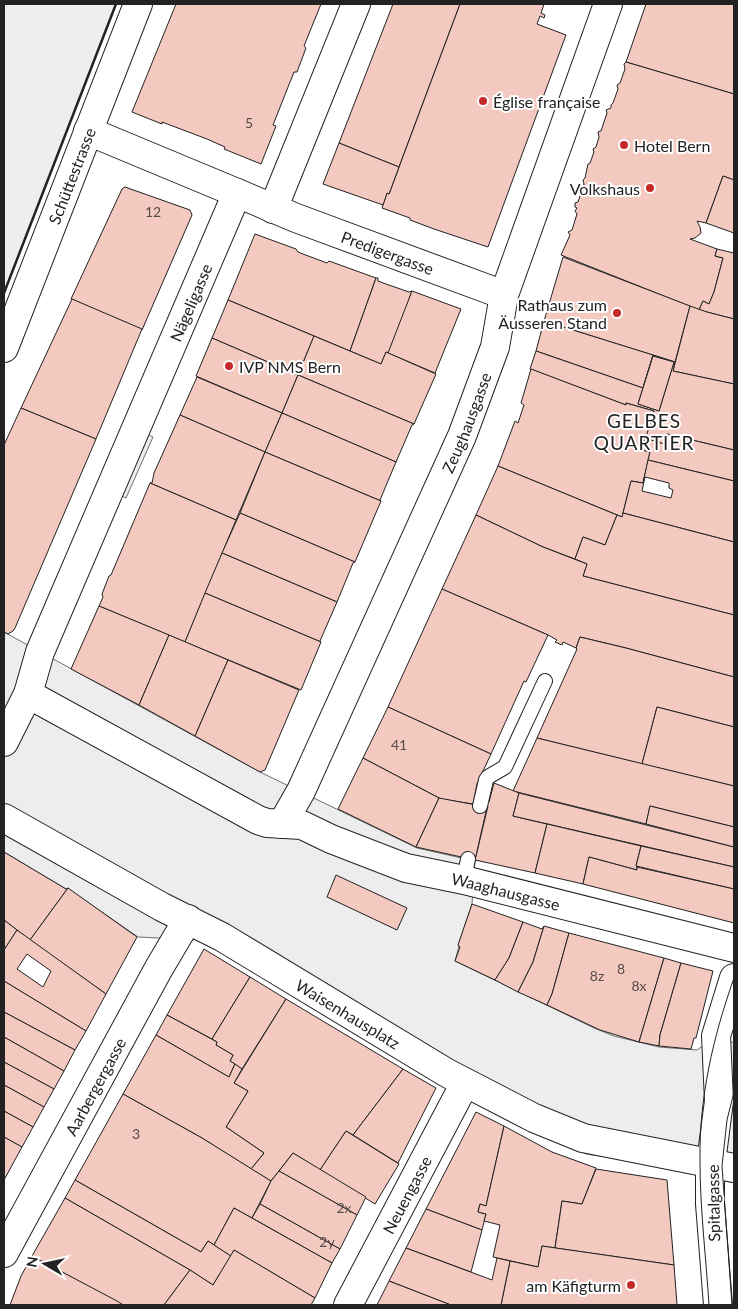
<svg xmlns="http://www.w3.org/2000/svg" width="738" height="1309" font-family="Lato,sans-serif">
  <rect width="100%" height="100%" fill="#fff"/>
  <polygon fill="#eee" stroke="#6f6f6f" points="4,4 116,4 4,293"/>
  <g fill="#ededed" stroke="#6f6f6f">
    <polygon points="147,434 153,437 126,498 120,495"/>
    <polygon points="4,632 260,772 417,848 475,861 472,904 458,946 459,946 455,961 594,1028 614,1036 659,1047 697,1050 716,1036 730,1040 730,1041 734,1043 734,1183 672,1167 586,1154 529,1129 201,940 138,937 67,888 66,889 4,852"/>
  </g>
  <g fill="#f3c9c0" stroke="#222" fill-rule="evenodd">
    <polygon points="176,4 321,4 304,46 306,48 297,72 294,72 273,125 276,126 261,164 224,149 225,147 207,139 162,122 162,124 132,112"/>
    <polygon points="393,4 460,4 399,167 339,143"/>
    <polygon points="460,4 544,4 541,13 545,15 544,18 540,16 537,24 566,35 488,247 434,229 410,220 410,218 382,208 387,193 389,194"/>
    <polygon points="646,4 734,4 734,94 626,62"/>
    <polygon points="626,62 734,94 734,180 723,176 706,223 697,221 700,227 701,233 695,238 690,239 717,249 715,256 723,258 714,292 709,304 703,301 699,310 561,255 570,235 568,232 572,230 577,214 575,211 577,208 575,207 575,203 578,202 584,184 583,180 585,178 588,164 590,163 594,152 593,149 596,147 599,137 598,132 601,131 607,113 606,110 611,108 611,105 613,103 618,89 617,85 620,83 625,69 624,64"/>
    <polygon points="339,143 399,167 389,194 387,193 383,205 323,184"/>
    <polygon points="723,176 734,180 734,233 706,223"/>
    <polygon points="125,187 190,210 192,215 142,330 71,299 122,189"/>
    <polygon points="255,234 296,249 298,252 303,254 327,263 329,261 376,278 350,351 228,300"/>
    <polygon points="717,249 734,253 734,319 699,310 703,301 709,304 714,292 723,258 715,256"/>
    <polygon points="563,257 690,306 675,362 544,321"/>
    <polygon points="376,278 378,278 378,281 386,284 409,292 412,291 392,347 388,353 386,352 381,364 350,351"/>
    <polygon points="412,291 461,309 435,373 388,353"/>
    <polygon points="72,299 142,329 96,439 21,408"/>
    <polygon points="228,300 314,336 298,375 212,338"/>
    <polygon points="690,306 707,312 734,319 734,384 673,371"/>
    <polygon points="544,321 653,355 643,388 536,351"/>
    <polygon points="314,336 381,364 386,352 436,374 414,424 298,375"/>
    <polygon points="212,338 298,375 282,413 196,376"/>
    <path d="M 536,351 L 643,388 L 653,355 L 675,362 L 673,371 L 734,384 L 734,450 L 667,434 L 664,444 L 645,438 L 654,411 L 626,403 L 626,405 L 530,369 ZM 653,356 L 674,362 L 659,411 L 638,404 Z"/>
    <polygon points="653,356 674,362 659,411 638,404"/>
    <polygon points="531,369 626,405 626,403 654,411 642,450 650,452 643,483 631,481 622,517 498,466 515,421 518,423 524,405 521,403"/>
    <polygon points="298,375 414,424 412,425 396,462 282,413"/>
    <polygon points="197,377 282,413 265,452 180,415"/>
    <polygon points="21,408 96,439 15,628 13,631 8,634 4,632 4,445"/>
    <polygon points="282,413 396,462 380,500 381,501 265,452"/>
    <polygon points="180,415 265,452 236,520 150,483 152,483 154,473"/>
    <polygon points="667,434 734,450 734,481 648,460 650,452 642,450 645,438 664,444"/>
    <polygon points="265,452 381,501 355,562 240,513"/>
    <path d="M 648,460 L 734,481 L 734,542 L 623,513 L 631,481 L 643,483 ZM 645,477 L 669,483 L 669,488 L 673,490 L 671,498 L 642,491 Z"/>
    <polygon points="498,466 617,515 605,545 583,537 575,559 543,547 476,515"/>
    <polygon points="150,483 236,520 185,642 99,606 103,597 102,594 109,576 111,575"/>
    <polygon points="240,513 355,562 353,563 337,602 222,553"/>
    <polygon points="623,513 734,542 734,615 583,576 587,564 575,559 583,537 605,545 617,515 622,517"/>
    <polygon points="476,515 543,547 587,564 583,576 734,615 734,677 626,648 580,637 576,648 563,642 562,645 555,642 557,640 548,635 442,589"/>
    <polygon points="222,553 337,602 320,641 321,642 205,593"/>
    <polygon points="442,589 548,635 526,682 524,681 491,754 388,707"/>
    <polygon points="205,593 321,642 301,690 185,642"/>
    <polygon points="99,606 169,635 139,705 71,669"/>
    <polygon points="169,635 228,660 195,736 139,705"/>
    <polygon points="580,637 626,648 734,677 734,727 657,707 642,764 537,738 577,649 576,648"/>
    <polygon points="228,660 299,690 265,770 260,772 195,736"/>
    <polygon points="388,707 491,754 477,784 473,804 441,799 363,758"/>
    <polygon points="657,707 734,727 734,786 642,764"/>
    <polygon points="537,738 734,786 734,827 650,806 646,824 513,791"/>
    <polygon points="363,758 439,798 416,847 338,809"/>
    <polygon points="494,783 519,793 513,816 547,824 535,873 475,860 488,806 486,805 487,802 489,802"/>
    <polygon points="519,793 734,847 734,867 513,816"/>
    <polygon points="439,798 487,807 475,860 416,847"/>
    <polygon points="650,806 734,827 734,847 646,824"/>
    <polygon points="547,824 641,846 636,866 637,867 637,870 589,857 583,884 535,873"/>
    <polygon points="641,846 734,867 734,889 636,866"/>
    <polygon points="4,852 66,889 68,888 30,940 4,920"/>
    <polygon points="589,857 637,870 637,867 734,889 734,923 583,884"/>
    <polygon points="336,875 407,908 397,930 327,897"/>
    <polygon points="68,888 137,937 106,994 30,940"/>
    <polygon points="472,904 523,922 509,958 495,980 455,961 460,947 458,945"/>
    <polygon points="4,920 17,930 4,950"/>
    <polygon points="523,922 542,929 544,926 533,962 518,992 495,980 509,958"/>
    <polygon points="544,926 569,933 552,994 547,1005 518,992 533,962"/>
    <path d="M 17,930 L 106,994 L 86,1031 L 4,981 L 4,950 ZM 27,954 L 51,971 L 43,987 L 17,969 Z"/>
    <polygon points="569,933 664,958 639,1042 600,1030 547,1005 552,994"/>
    <polygon points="204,949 250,977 212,1039 167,1015"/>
    <polygon points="664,958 681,963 660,1035 659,1046 639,1042"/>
    <polygon points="681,963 713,971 696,1038 694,1038 691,1049 659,1046 660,1035"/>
    <polygon points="250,977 286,999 242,1069 230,1061 233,1055 216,1045 217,1042 212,1039"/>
    <polygon points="4,981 86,1031 75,1050 4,1012"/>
    <polygon points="286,999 403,1069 353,1135 346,1131 320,1170 293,1153 271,1181 251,1169 264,1153 226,1127 248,1091 234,1083"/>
    <polygon points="4,1012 75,1050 64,1071 4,1037"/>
    <polygon points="167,1015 217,1042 216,1045 233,1055 230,1061 235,1064 229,1077 156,1035"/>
    <polygon points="156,1035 229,1077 235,1064 242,1069 234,1083 248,1091 226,1127 264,1153 251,1169 202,1138 123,1094"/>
    <polygon points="4,1037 64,1071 54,1089 4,1062"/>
    <polygon points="4,1062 54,1089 44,1107 4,1085"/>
    <polygon points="403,1069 436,1088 398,1163 353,1135"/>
    <polygon points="4,1085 44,1107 33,1127 4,1111"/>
    <polygon points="123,1094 202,1138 271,1181 252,1218 234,1208 214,1245 208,1241 201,1252 75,1180"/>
    <polygon points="4,1111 33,1127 22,1147 4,1137"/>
    <polygon points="476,1112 504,1126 486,1206 480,1204 478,1212 486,1214 482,1230 426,1209"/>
    <polygon points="504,1126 552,1152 596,1168 582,1204 562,1201 555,1248 542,1246 538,1267 493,1257 500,1225 484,1221 486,1214 478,1212 480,1204 486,1206"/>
    <polygon points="346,1131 399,1164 375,1204 320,1170"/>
    <polygon points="4,1137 22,1147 4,1180"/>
    <polygon points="293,1153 366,1197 357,1215 279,1171"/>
    <polygon points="596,1169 667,1180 674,1265 555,1248 562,1201 582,1204"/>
    <polygon points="279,1171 357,1215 340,1249 260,1204 271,1181"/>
    <polygon points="75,1180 201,1252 208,1241 231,1256 213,1285 190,1270 65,1198"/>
    <polygon points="65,1198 190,1270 164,1305 123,1305 32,1256"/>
    <polygon points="260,1204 340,1249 332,1263 252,1218"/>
    <polygon points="234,1208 332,1263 315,1298 234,1250 231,1256 214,1245"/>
    <polygon points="426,1209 482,1230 471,1272 406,1248"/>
    <polygon points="542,1246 674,1265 677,1305 501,1305 510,1261 538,1267"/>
    <polygon points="406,1248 492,1280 497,1258 510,1261 501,1305 451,1305 389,1281"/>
    <polygon points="234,1250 315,1298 311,1305 164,1305 190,1270 213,1285"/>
    <polygon points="32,1256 117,1301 123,1305 10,1305 21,1276"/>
    <polygon points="389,1281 451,1305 377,1305"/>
  </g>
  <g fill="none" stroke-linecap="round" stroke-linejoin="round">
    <defs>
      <g id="lane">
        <polyline points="480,806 486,780 488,777 505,767 545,681"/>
        <polyline points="464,880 468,859"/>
      </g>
      <g id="street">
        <path id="s1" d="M 237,193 L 296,218 L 504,295"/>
        <polyline points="273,209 356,4"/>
        <path id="s2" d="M 28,694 L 258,820 L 267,823 L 302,825 L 331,839 L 406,868 L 464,880 L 734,948"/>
        <path id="s3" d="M 4,818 L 162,907 L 222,937 L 447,1073 L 534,1118 L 583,1138 L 734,1168"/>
        <path id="s4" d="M 282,824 L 301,791 L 462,436 L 495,347 L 504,295 L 608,4"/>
        <path id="s5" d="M 4,1253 L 159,968 L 188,919"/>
        <path id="s6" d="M 348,1305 L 465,1083"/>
        <polyline points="718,1305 710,1204 710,1170 719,1101 716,1036 734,978"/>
      </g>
      <g id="secondary">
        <path id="s7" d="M 4,348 L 138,4"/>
        <path id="s8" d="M 4,742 L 28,694 L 40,652 L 237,193 L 88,131"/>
      </g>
    </defs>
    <use href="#lane" stroke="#222" stroke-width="16"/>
    <use href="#street" stroke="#222" stroke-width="30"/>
    <use href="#secondary" stroke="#222" stroke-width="30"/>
    <use href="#lane" stroke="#fff" stroke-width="14"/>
    <use href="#street" stroke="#fff" stroke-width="28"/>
    <use href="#secondary" stroke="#fff" stroke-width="28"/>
    <g stroke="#222" stroke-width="1">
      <path d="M 709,1305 C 706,1257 700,1209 700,1161 C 699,1098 713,1037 734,978"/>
      <polyline points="732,1305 722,1166 727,1120 734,1092"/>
    </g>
    <polyline stroke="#222" stroke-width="2.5" points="4,293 116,4"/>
  </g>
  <g fill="#c62828" stroke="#fff" stroke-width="2">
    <circle cx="483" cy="101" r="5"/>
    <circle cx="624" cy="145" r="5"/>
    <circle cx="650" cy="188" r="5"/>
    <circle cx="617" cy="313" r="5"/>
    <circle cx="229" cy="366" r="5"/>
    <circle cx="631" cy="1285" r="5"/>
  </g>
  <g text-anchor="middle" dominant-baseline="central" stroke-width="4" stroke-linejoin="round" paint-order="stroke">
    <g font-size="14" fill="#564c4a">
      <text x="249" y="122">5</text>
      <text x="153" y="211">12</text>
      <text x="399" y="744">41</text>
      <text x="621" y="968">8</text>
      <text x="597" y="975">8z</text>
      <text x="639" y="985">8x</text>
      <text x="136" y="1133">3</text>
      <text x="344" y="1207">2x</text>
      <text x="327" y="1241">2y</text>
    </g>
    <g font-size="16" fill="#222" stroke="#fff" text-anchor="start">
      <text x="493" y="101">Église française</text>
      <text x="634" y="145">Hotel Bern</text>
      <text x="640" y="188" text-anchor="end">Volkshaus</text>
      <text x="607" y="304" text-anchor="end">Rathaus zum<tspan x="607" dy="18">Äusseren Stand</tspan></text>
      <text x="239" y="366">IVP NMS Bern</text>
      <text x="621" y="1285" text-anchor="end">am Käfigturm</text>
    </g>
    <g font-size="16" fill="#222" stroke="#fff">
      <text stroke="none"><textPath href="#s7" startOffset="185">Schüttestrasse</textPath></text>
      <text stroke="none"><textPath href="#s1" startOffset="162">Predigergasse</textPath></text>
      <text stroke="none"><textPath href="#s8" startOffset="478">Nägeligasse</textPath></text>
      <text stroke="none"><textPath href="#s4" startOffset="442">Zeughausgasse</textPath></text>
      <text stroke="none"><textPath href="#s2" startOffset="522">Waaghausgasse</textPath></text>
      <text stroke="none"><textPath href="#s3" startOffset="396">Waisenhausplatz</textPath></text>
      <text stroke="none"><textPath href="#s5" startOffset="190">Aarbergergasse</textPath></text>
      <text stroke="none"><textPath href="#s6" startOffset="125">Neuengasse</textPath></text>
      <text transform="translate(713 1203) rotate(-91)">Spitalgasse</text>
    </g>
    <g font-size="19" letter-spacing="1" fill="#222" stroke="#fff">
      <text x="644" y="420">GELBES<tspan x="644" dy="22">QUARTIER</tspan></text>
    </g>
  </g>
  <rect width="738" height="1309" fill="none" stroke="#222222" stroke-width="10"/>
  <g transform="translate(45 1264) rotate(279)" stroke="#ffffff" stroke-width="4" paint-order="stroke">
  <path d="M0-4L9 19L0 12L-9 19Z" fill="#222222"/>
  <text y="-8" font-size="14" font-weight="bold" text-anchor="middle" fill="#222222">N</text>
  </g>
</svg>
